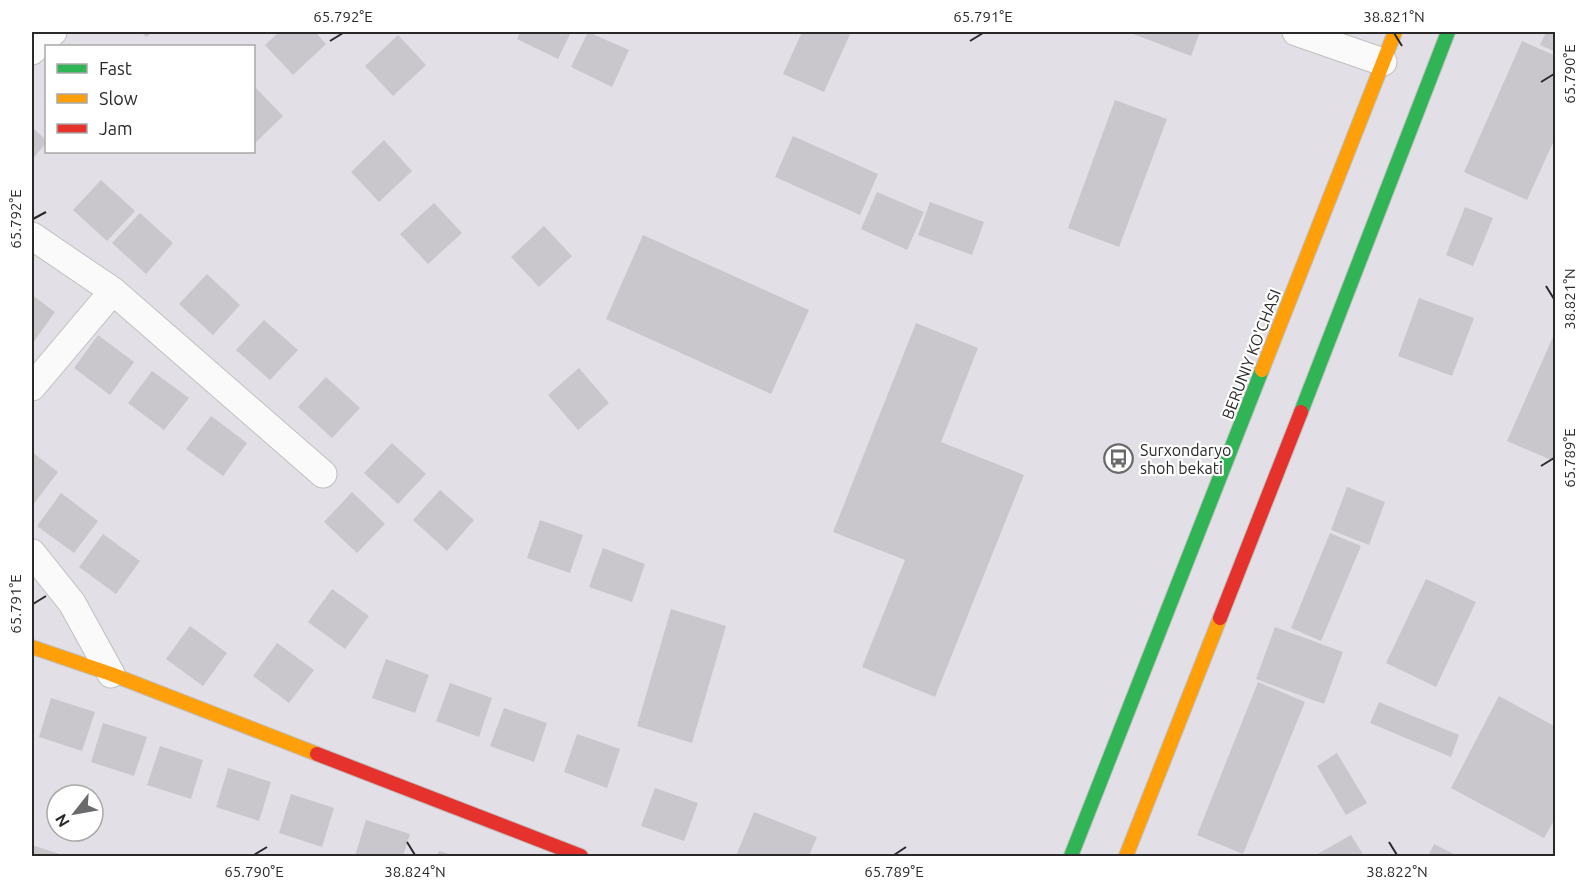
<svg xmlns="http://www.w3.org/2000/svg" width="1587" height="888" font-family="Ubuntu,sans-serif">
  <rect width="100%" height="100%" fill="#e2e0e6"/>
  <g fill="#c9c7cc">
    <polygon points="141,32 153,32 146,37"/>
    <polygon points="279,32 315,32 326,44 293,75 265,45"/>
    <polygon points="520,32 571,32 558,59 517,39"/>
    <polygon points="588,32 629,50 612,87 571,67"/>
    <polygon points="802,32 851,32 824,92 783,74"/>
    <polygon points="1128,32 1200,32 1191,56"/>
    <polygon points="1546,32 1556,32 1556,52 1540,45"/>
    <polygon points="398,35 426,65 393,96 365,66"/>
    <polygon points="1522,41 1556,56 1556,136 1527,200 1464,172"/>
    <polygon points="255,87 283,116 254,144 254,88"/>
    <polygon points="1115,100 1167,119 1119,247 1068,228"/>
    <polygon points="32,127 46,140 46,143 32,160"/>
    <polygon points="793,136 878,174 860,215 775,177"/>
    <polygon points="384,140 412,171 379,202 351,172"/>
    <polygon points="101,180 135,211 107,241 73,210"/>
    <polygon points="877,192 924,212 907,250 861,229"/>
    <polygon points="930,202 984,222 972,255 918,235"/>
    <polygon points="434,203 462,233 428,264 400,234"/>
    <polygon points="1465,207 1493,218 1473,266 1446,255"/>
    <polygon points="140,213 173,243 146,274 112,243"/>
    <polygon points="544,226 572,256 539,287 511,257"/>
    <polygon points="643,235 809,310 771,394 606,319"/>
    <polygon points="207,274 240,305 213,335 179,304"/>
    <polygon points="32,295 55,312 32,344"/>
    <polygon points="1419,298 1474,318 1452,376 1398,356"/>
    <polygon points="264,320 298,350 270,380 236,350"/>
    <polygon points="916,323 978,348 941,442 1024,475 935,697 862,667 905,560 833,532"/>
    <polygon points="1556,330 1556,462 1507,441"/>
    <polygon points="98,335 134,362 110,395 74,368"/>
    <polygon points="579,368 609,403 578,430 548,395"/>
    <polygon points="152,371 189,398 164,430 128,403"/>
    <polygon points="326,377 360,408 332,438 298,407"/>
    <polygon points="211,416 247,443 223,476 186,449"/>
    <polygon points="392,443 426,474 398,504 364,473"/>
    <polygon points="32,452 58,472 33,505 32,503"/>
    <polygon points="1347,487 1385,502 1369,545 1331,530"/>
    <polygon points="440,490 474,520 447,551 413,520"/>
    <polygon points="352,492 385,524 357,553 324,522"/>
    <polygon points="61,493 98,521 74,553 37,526"/>
    <polygon points="540,520 583,535 570,573 527,558"/>
    <polygon points="1330,533 1361,546 1321,641 1291,628"/>
    <polygon points="103,534 140,561 116,594 79,567"/>
    <polygon points="603,548 645,564 632,602 589,587"/>
    <polygon points="1426,579 1476,602 1436,687 1386,663"/>
    <polygon points="332,589 369,616 345,649 308,622"/>
    <polygon points="671,609 726,626 692,743 637,726"/>
    <polygon points="190,626 227,653 203,686 166,659"/>
    <polygon points="1275,627 1343,652 1324,704 1256,679"/>
    <polygon points="277,643 314,670 289,703 253,676"/>
    <polygon points="386,659 429,675 415,713 372,698"/>
    <polygon points="1258,682 1305,702 1243,854 1197,835"/>
    <polygon points="450,683 492,698 479,737 436,721"/>
    <polygon points="1499,696 1556,727 1556,817 1544,838 1451,788"/>
    <polygon points="51,698 95,712 82,751 39,737"/>
    <polygon points="1379,702 1459,735 1451,757 1370,723"/>
    <polygon points="504,708 547,723 534,762 490,746"/>
    <polygon points="103,723 147,737 134,776 91,762"/>
    <polygon points="577,734 620,749 607,788 564,772"/>
    <polygon points="160,746 203,760 191,799 147,785"/>
    <polygon points="1337,753 1367,803 1346,815 1317,766"/>
    <polygon points="228,768 271,782 259,821 216,807"/>
    <polygon points="655,788 698,803 684,841 641,826"/>
    <polygon points="291,794 334,808 322,847 279,833"/>
    <polygon points="754,812 817,837 809,856 736,856"/>
    <polygon points="366,820 410,834 403,856 355,856"/>
    <polygon points="1351,835 1364,856 1314,856"/>
    <polygon points="1434,844 1458,856 1428,856"/>
    <polygon points="32,845 66,856 32,856"/>
    <polygon points="439,851 455,856 437,856"/>
  </g>
  <g fill="none" stroke-linecap="round" stroke-linejoin="round">
    <defs>
      <g id="street">
        <polyline points="1296,32 1383,62"/>
        <polyline points="32,51 53,32"/>
        <polyline points="32,236 113,291 323,474"/>
        <polyline points="32,387 113,291"/>
        <polyline points="32,553 72,603 111,674"/>
      </g>
      <g id="fast">
        <polyline points="1301,412 1448,32"/>
        <polyline points="1071,856 1262,370"/>
      </g>
      <g id="slow">
        <polyline points="1262,370 1395,32"/>
        <polyline points="32,647 111,674 317,754"/>
        <polyline points="1126,856 1220,618"/>
      </g>
      <g id="jam">
        <polyline points="1220,618 1301,412"/>
        <polyline points="317,754 581,856"/>
      </g>
    </defs>
    <use href="#street" stroke="#bfbfc0" stroke-width="29"/>
    <use href="#fast" stroke="#bfbfc0" stroke-width="16"/>
    <use href="#slow" stroke="#bfbfc0" stroke-width="16"/>
    <use href="#jam" stroke="#bfbfc0" stroke-width="16"/>
    <use href="#street" stroke="#fbfafb" stroke-width="27"/>
    <use href="#fast" stroke="#30b455" stroke-width="14"/>
    <use href="#slow" stroke="#ff9f0a" stroke-width="14"/>
    <use href="#jam" stroke="#e5322d" stroke-width="14"/>
  </g>
  <path fill="none" stroke="#292929" stroke-width="2" d="M 1394,33 L 1402,46M 330,41 L 343,33M 970,41 L 983,33M 1541,82 L 1554,74M 33,219 L 46,212M 1546,286 L 1554,299M 1541,466 L 1554,458M 33,604 L 46,596M 407,842 L 415,855M 1389,842 L 1397,855M 254,855 L 267,847M 894,855 L 906,847"/>
  <defs>
    <symbol id="bus-ring" viewBox="-11 -11 22 22"><circle r="9.5" fill="#fff" stroke="#6a696b" stroke-width="1.5"/><path d="M-5-6H5V4H4V6H2V4H-2V6H-4V4H-5ZM-3.5-4V0h7V-4ZM-3.5 1.2v1.5H-2V1.2ZM2 1.2v1.5H3.5V1.2Z" fill="#6a696b"/></symbol>
  </defs>
  <g fill-rule="evenodd">
    <use href="#bus-ring" x="1102" y="442" width="33" height="33"/>
  </g>
  <g text-anchor="middle" dominant-baseline="central" stroke-width="4.5" stroke-linejoin="round" paint-order="stroke">
    <g font-size="16" fill="#292929" stroke="#fff">
      <text transform="translate(1251 354) rotate(-69)">BERUNIY KO'CHASI</text>
    </g>
    <g font-size="16" fill="#292929" stroke="#fff" text-anchor="start">
      <text x="1140" y="450">Surxondaryo<tspan x="1140" dy="18">shoh bekati</tspan></text>
    </g>
  </g>
  <rect width="1587" height="888" fill="none" stroke="#ffffff" stroke-width="66"/>
  <rect x="45" y="45" width="210" height="108" fill="#ffffff" stroke="#a9a9a9" stroke-width="1.5"/>
  <rect x="57" y="64" width="30" height="9" fill="#30b455" stroke="#a9a9a9" stroke-width="1.5"/>
  <text x="99" y="75" font-size="18" fill="#292929">Fast</text>
  <rect x="57" y="94" width="30" height="9" fill="#ff9f0a" stroke="#a9a9a9" stroke-width="1.5"/>
  <text x="99" y="105" font-size="18" fill="#292929">Slow</text>
  <rect x="57" y="124" width="30" height="9" fill="#e5322d" stroke="#a9a9a9" stroke-width="1.5"/>
  <text x="99" y="135" font-size="18" fill="#292929">Jam</text>
  <g transform="translate(75 813) rotate(239)"><circle r="28" fill="#ffffff" stroke="#a9a9a9" stroke-width="1.5"/>
  <path d="M0-4.5L10 22L0 15L-10 22Z" fill="#6a696b"/>
  <text y="-9" font-size="16" font-weight="bold" text-anchor="middle" fill="#292929">N</text>
  </g>
  <rect x="33" y="33" width="1521" height="822" fill="none" stroke="#292929" stroke-width="2"/>
  <g font-size="15" text-anchor="middle" fill="#292929">
    <text x="343" y="22">65.792°E</text>
    <text x="983" y="22">65.791°E</text>
    <text x="1394" y="22">38.821°N</text>
    <text transform="translate(1570 74) rotate(-90)" y="5">65.790°E</text>
    <text transform="translate(16 219) rotate(-90)" y="5">65.792°E</text>
    <text transform="translate(1570 299) rotate(-90)" y="5">38.821°N</text>
    <text transform="translate(1570 458) rotate(-90)" y="5">65.789°E</text>
    <text transform="translate(16 604) rotate(-90)" y="5">65.791°E</text>
    <text x="254" y="877">65.790°E</text>
    <text x="415" y="877">38.824°N</text>
    <text x="894" y="877">65.789°E</text>
    <text x="1397" y="877">38.822°N</text>
  </g>
</svg>
